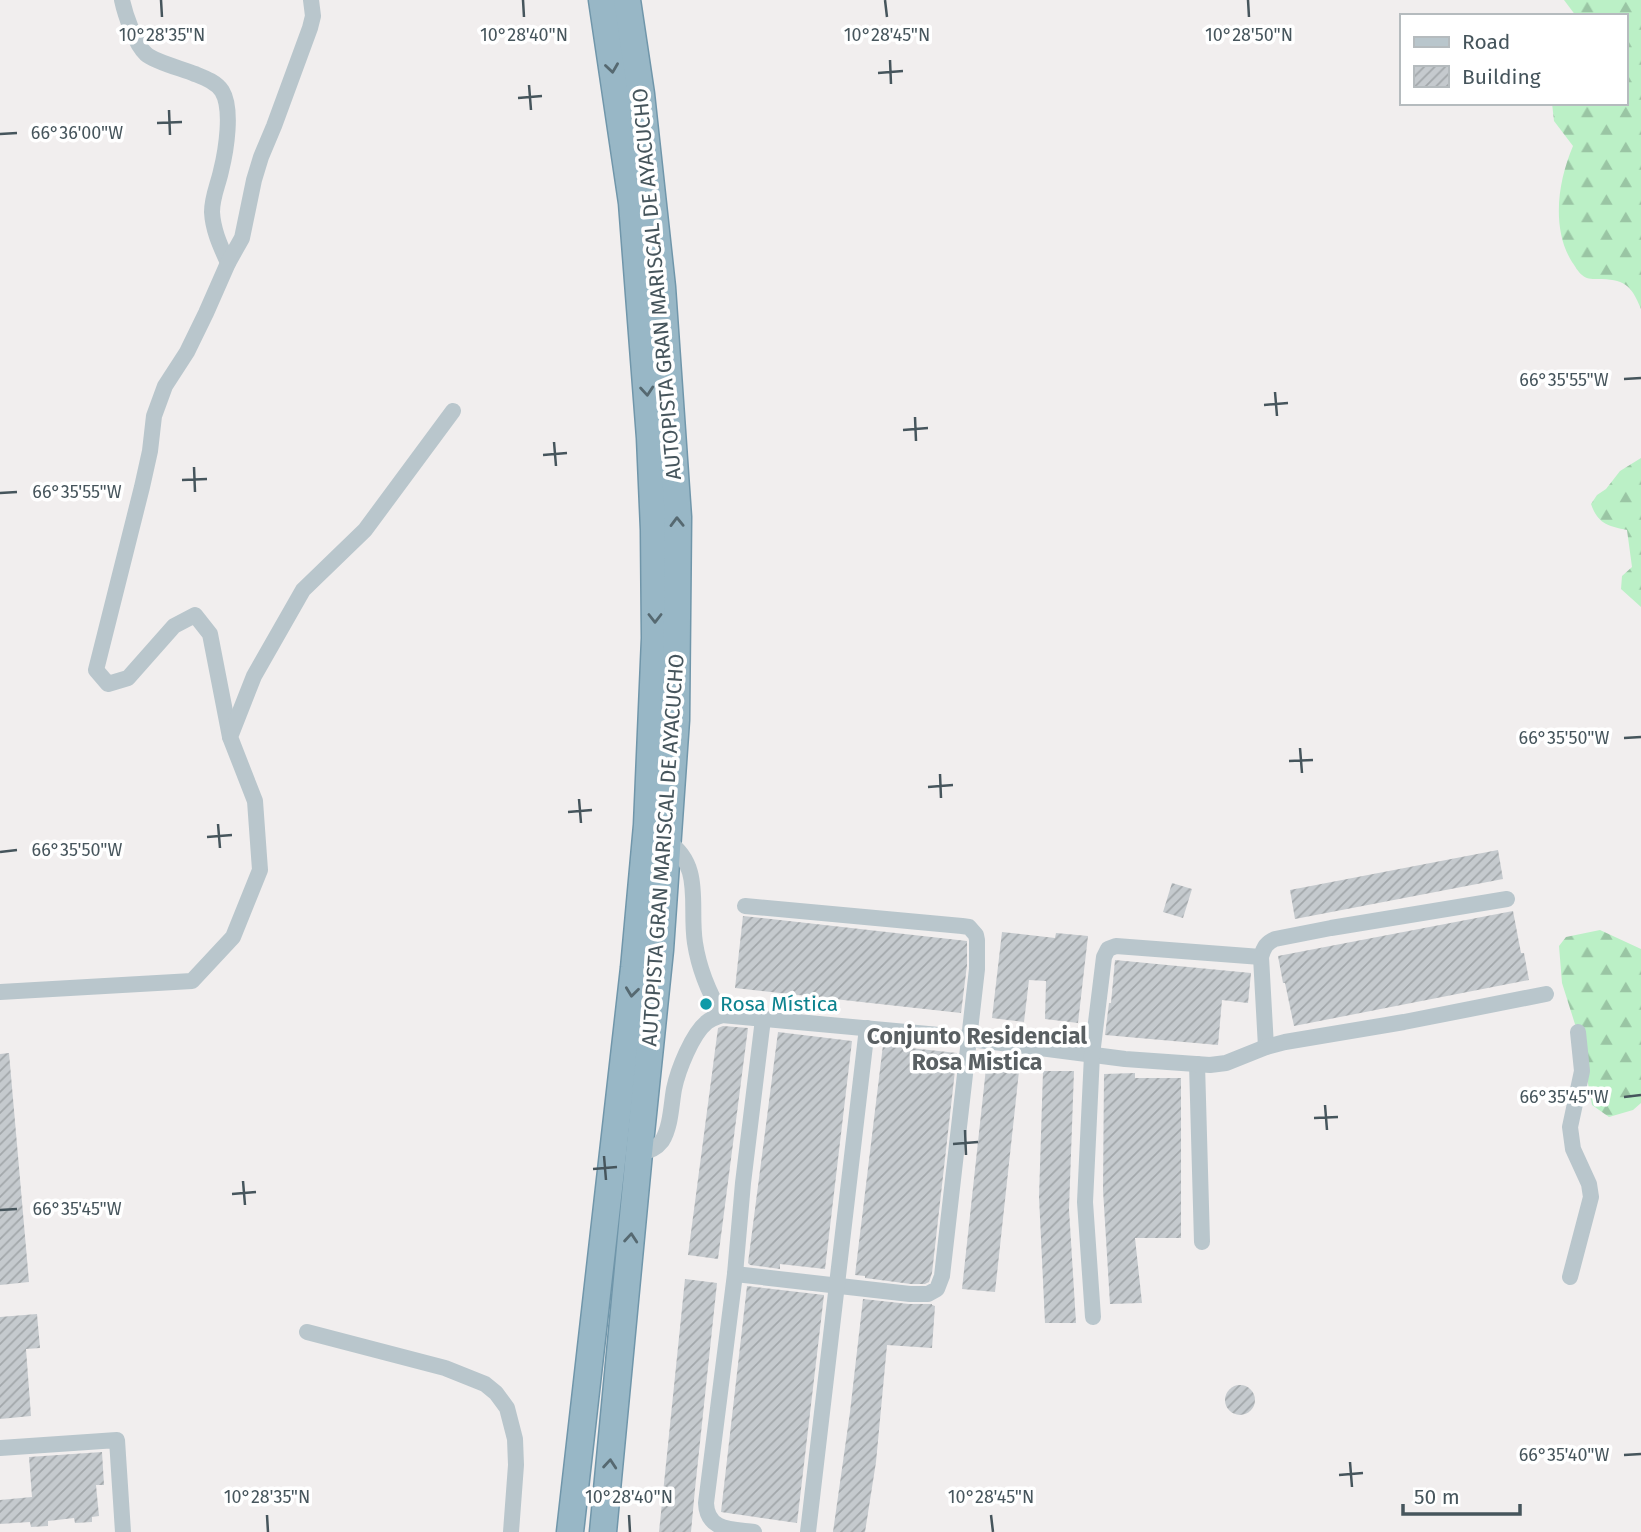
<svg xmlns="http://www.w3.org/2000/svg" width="1641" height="1532" font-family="'Fira Sans',sans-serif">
  <defs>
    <pattern id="forest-firs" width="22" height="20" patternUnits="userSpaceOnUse" patternTransform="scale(1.75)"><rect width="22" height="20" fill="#bbf0c6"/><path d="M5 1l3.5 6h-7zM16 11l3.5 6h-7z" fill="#9ac5a4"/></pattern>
    <pattern id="building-hatch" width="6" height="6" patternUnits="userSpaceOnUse" patternTransform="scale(1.75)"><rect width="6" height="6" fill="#c5cace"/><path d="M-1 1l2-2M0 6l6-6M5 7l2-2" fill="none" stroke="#a2a7aa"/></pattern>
  </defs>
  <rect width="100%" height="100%" fill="#f1eeee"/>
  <g fill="url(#forest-firs)">
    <path d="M 1564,0 L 1641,0 L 1641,309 C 1631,284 1624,279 1597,279 C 1591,279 1586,279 1582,275 C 1578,272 1575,266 1572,262 C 1551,228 1558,181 1573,146 L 1554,121 L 1552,103 L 1625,103 L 1625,16 L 1576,16 Z"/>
    <path d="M 1641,458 L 1641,607 L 1621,589 L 1622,576 L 1632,567 L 1627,530 C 1608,526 1598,524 1591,504 L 1597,495 L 1606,489 L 1620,471 Z"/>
    <polygon points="1600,930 1641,949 1641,1103 1633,1110 1609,1117 1592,1105 1580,1040 1562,983 1559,946 1566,937"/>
  </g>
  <g fill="url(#building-hatch)">
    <polygon points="1498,850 1503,879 1295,919 1290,890"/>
    <polygon points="1172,883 1192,889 1183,918 1163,912"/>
    <polygon points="1513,911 1521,953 1524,953 1529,980 1294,1026 1285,983 1283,983 1278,956"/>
    <polygon points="743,916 967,941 967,965 961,1013 735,988"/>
    <polygon points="1002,932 1055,938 1056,933 1088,936 1078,1023 1045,1019 1046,981 1029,980 1024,1022 992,1018"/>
    <polygon points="1115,960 1251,973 1248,1003 1222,1000 1218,1045 1105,1035 1109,1003 1111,1003"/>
    <polygon points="723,1026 748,1028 718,1259 688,1255 718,1028"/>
    <polygon points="778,1032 852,1041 825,1269 780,1264 780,1269 750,1265 748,1263"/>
    <polygon points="883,1045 957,1053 932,1273 929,1282 925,1284 911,1284 865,1278 865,1276 855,1275"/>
    <polygon points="9,1053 29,1282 0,1285 0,1054"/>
    <polygon points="987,1059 1020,1062 995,1292 962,1289"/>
    <polygon points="1043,1071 1074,1071 1069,1209 1076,1323 1045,1323 1039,1197"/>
    <polygon points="1135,1073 1135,1078 1181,1078 1181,1238 1135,1238 1142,1303 1110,1304 1103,1190 1104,1074"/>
    <polygon points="685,1279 717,1283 695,1489 691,1532 659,1532"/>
    <polygon points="747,1286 824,1295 797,1523 721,1512"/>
    <polygon points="863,1299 909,1304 932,1304 932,1305 935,1306 932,1348 887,1345 876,1462 865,1532 833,1532 850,1412"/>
    <polygon points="37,1314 40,1348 26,1349 31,1416 0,1419 0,1317"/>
    <circle cx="1240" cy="1400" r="15"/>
    <polygon points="102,1452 104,1485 96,1485 99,1516 92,1517 92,1522 75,1523 74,1518 48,1521 48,1526 31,1527 30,1522 0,1524 0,1500 32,1497 29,1457"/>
  </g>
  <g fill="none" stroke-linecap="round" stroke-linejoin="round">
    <defs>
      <g id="trunk">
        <polyline points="570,1532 634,968 647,825 655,638 654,530 650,438 632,203 602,0"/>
        <polyline points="603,1532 639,1153 660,950 676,720 678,517 662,287 641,94 627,0"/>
      </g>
    </defs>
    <use href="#trunk" stroke="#7096aa" stroke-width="29"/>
    <g stroke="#b9c6cc" stroke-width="16">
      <path d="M 122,0 C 125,14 135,44 146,54 C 155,62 183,69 195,74 C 205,78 216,82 222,91 C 233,109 226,151 221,171 C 218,185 212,197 212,212 C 213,231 221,247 228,263"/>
      <polyline points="230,737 210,634 195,615 174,626 128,678 108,684 96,670 142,487 150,451 154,416 165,386 187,352 206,313 228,263 242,238 254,180 261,157 274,126 310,28 313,16 311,0"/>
      <path d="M 667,841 C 704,866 689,906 695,943 C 699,969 709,993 722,1015"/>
      <polyline points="0,992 192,981 233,937 260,870 255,801 230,737 254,676 303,590 365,530 453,411"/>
      <path d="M 1266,1047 L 1261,957 C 1264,947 1266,943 1275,939 L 1331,928 L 1507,899"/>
      <polyline points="1197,1064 1202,1242"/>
      <path d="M 639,1153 C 648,1152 656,1149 662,1141 C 671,1126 671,1106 674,1089 C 678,1070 692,1034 707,1022 C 712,1018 717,1017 722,1015 L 939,1035 L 1125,1059 L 1210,1065 L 1226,1063 L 1266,1047 L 1285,1042 L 1404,1022 L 1546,994"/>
      <polyline points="735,1274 910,1294 928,1294 937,1289 942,1276 977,969 977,940 976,935 969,927 962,926 745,906"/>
      <polyline points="1570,1277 1591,1197 1589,1184 1573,1149 1570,1127 1582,1071 1578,1032"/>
      <polyline points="1093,1317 1085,1202 1092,1055 1104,957 1108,949 1116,946 1261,957"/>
      <polyline points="307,1332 445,1368 485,1384 496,1393 507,1408 515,1439 516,1465 511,1532"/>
      <polyline points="0,1448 117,1440 123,1532"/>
      <path d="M 754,1532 C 732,1529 707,1531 706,1503 L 735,1274 L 743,1183 L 763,1019"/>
      <polyline points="808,1532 867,1028"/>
    </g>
    <use href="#trunk" stroke="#98b7c6" stroke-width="26"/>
  </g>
  <defs><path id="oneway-chevron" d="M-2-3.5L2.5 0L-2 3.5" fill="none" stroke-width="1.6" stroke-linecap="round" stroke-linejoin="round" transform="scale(1.75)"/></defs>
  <g stroke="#566971">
    <use href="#oneway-chevron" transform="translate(612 68) rotate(82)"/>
    <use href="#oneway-chevron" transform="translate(647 391) rotate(85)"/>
    <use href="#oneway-chevron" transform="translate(677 522) rotate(-91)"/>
    <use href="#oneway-chevron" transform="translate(655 618) rotate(90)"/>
    <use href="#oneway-chevron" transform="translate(632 992) rotate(97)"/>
    <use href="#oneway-chevron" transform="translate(631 1238) rotate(-85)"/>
    <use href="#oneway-chevron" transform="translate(610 1464) rotate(-85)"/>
  </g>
  <path fill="none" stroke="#46555c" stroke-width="2.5" d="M 161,0 L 162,17M 523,0 L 524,17M 885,0 L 887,17M 1248,0 L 1249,17M 890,60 L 891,84M 878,73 L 903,71M 529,85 L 531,110M 518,98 L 542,96M 169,110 L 170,135M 157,123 L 182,122M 0,134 L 17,133M 1624,379 L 1641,378M 1275,392 L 1277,416M 1264,405 L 1288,403M 915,417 L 916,441M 903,430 L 928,428M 554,442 L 556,466M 543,455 L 567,453M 194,467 L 195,492M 182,480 L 207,479M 0,493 L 17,492M 1624,738 L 1641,737M 1300,748 L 1302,773M 1289,761 L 1313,760M 940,774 L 941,798M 928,787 L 953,785M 579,799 L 581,823M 568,812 L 592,810M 218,824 L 220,848M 207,837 L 232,835M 0,852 L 17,850M 1624,1097 L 1641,1095M 1325,1105 L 1327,1130M 1314,1118 L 1338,1117M 965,1130 L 966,1155M 953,1144 L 978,1142M 604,1156 L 606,1180M 593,1169 L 617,1167M 243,1181 L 245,1205M 232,1194 L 256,1192M 0,1210 L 17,1209M 1624,1455 L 1641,1454M 1350,1462 L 1352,1487M 1339,1475 L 1363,1473M 267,1515 L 268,1532M 629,1515 L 630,1532M 991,1515 L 993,1532"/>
  <circle fill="#0f9aa8" stroke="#fff" stroke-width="2.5" cx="706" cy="1004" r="7"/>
  <g text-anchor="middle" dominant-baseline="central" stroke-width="7" stroke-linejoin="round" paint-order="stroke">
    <g font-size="21" fill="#46555c" stroke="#fff">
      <text transform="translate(657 284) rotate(-95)">AUTOPISTA GRAN MARISCAL DE AYACUCHO</text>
      <text transform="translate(663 850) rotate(-86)">AUTOPISTA GRAN MARISCAL DE AYACUCHO</text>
    </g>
    <g font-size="21" fill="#0d838f" stroke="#fff" text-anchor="start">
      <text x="720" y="1004">Rosa Mística</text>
    </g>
    <g font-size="23" font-weight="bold" fill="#5a6063" stroke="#fff">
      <text x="977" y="1036">Conjunto Residencial<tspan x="977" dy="26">Rosa Mistica</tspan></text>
    </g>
  </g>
  <g font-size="18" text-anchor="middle" fill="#46555c" stroke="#fff" stroke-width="7" stroke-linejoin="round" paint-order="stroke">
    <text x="162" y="41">10°28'35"N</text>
    <text x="524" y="41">10°28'40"N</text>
    <text x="887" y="41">10°28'45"N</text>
    <text x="1249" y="41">10°28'50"N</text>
    <text x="77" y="139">66°36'00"W</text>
    <text x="1564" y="386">66°35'55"W</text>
    <text x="77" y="498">66°35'55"W</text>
    <text x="1564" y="744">66°35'50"W</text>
    <text x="77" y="856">66°35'50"W</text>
    <text x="1564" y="1103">66°35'45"W</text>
    <text x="77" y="1215">66°35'45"W</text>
    <text x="1564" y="1461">66°35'40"W</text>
    <text x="267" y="1503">10°28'35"N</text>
    <text x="629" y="1503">10°28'40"N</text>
    <text x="991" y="1503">10°28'45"N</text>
  </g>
  <rect x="1400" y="14" width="228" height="91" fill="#ffffff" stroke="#b5bbbe" stroke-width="2"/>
  <rect x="1414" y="37" width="35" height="10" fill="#b9c6cc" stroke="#b5bbbe" stroke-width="2"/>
  <text x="1462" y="49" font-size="21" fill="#46555c">Road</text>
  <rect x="1414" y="66" width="35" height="21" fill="url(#building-hatch)" stroke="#b5bbbe" stroke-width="2"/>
  <text x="1462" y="84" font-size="21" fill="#46555c">Building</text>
  <path d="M1403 1504v10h117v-10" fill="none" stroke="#46555c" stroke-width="3.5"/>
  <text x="1414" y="1504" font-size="21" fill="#46555c" stroke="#ffffff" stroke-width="5" paint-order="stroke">50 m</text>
</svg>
